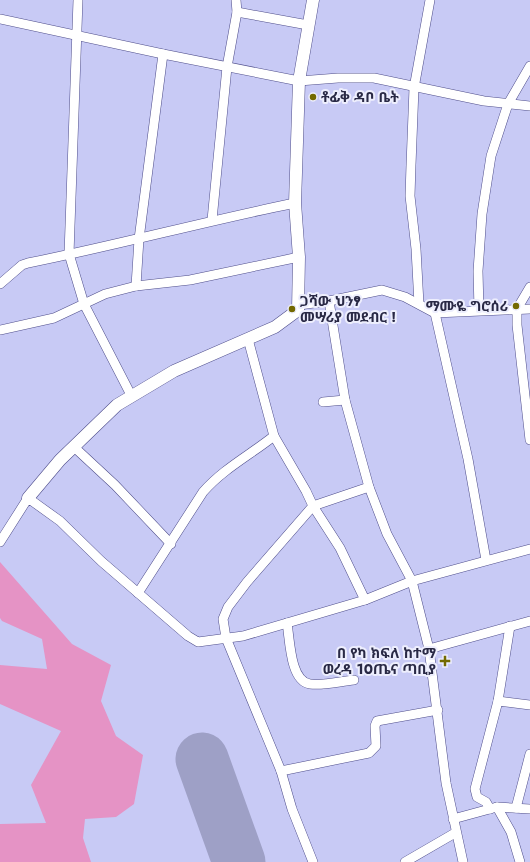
<svg xmlns="http://www.w3.org/2000/svg" width="530" height="862" font-family="Jost,'Noto Sans Ethiopic',sans-serif">
  <rect width="100%" height="100%" fill="#c8caf5"/>
  <polygon fill="#e593c5" points="0,562 72,644 111,665 101,701 116,736 143,755 134,804 116,817 85,819 83,838 91,862 0,862 0,824 46,823 31,785 61,731 0,704 0,665 47,669 42,639 2,621 0,618"/>
  <g fill="none" stroke-linecap="round" stroke-linejoin="round">
    <polyline stroke="#9ea0c6" stroke-width="53" points="202,759 239,862"/>
    <defs>
      <g id="minor">
        <polyline points="78,0 69,254 84,304 132,397"/>
        <polyline points="237,12 308,25"/>
        <polyline points="0,19 163,54"/>
        <polyline points="212,220 227,67 237,12 236,0"/>
        <path d="M 0,284 L 22,265 L 28,263 C 118,245 206,221 295,203"/>
        <polyline points="136,286 139,239 163,54 299,81 338,78 374,78 484,101 530,106"/>
        <polyline points="530,287 517,309 517,325 530,440"/>
        <polyline points="329,301 345,400 369,487 387,534 412,581 429,649 446,783 463,862"/>
        <polyline points="419,304 416,249 410,196 411,165 414,88 430,0"/>
        <polyline points="299,305 329,301 382,290 405,297 435,313 530,309"/>
        <polyline points="479,310 478,271 482,214 491,156 508,104 530,66"/>
        <polyline points="435,313 468,459 486,560"/>
        <polyline points="0,330 54,318 105,294 136,286 190,280 299,257"/>
        <polyline points="248,339 274,436 306,491 313,506 247,582 228,607 223,619 226,638 281,771 292,809 313,862"/>
        <polyline points="323,402 345,400"/>
        <polyline points="73,446 115,485 171,544"/>
        <polyline points="0,542 28,498 60,521 101,561 188,636 198,642 243,636 365,600 412,581 530,549"/>
        <path d="M 138,593 L 203,492 C 223,469 250,455 274,436"/>
        <polyline points="365,600 340,548 313,506 369,487"/>
        <path d="M 287,623 C 290,640 290,681 310,684 C 324,686 341,681 354,680"/>
        <polyline points="429,649 530,621"/>
        <polyline points="498,701 510,626"/>
        <polyline points="281,771 369,753 376,746 375,726 377,721 438,710"/>
        <polyline points="497,807 511,832 520,862"/>
        <polyline points="516,808 530,754"/>
        <polyline points="490,809 486,802 477,797 475,789 498,701 530,705"/>
        <polyline points="453,819 497,807 530,809"/>
        <polyline points="405,862 455,833"/>
      </g>
      <polyline id="major" points="28,498 60,460 117,405 174,371 275,327 298,310 299,257 295,203 299,81 313,0"/>
    </defs>
    <use href="#minor" stroke="#4f4e8b" stroke-width="10"/>
    <use href="#major" stroke="#4f4e8b" stroke-width="13"/>
    <use href="#minor" stroke="#fff" stroke-width="9"/>
    <use href="#major" stroke="#fff" stroke-width="12"/>
  </g>
  <g fill="#736900" stroke="#edeefd" stroke-width="1.5">
    <circle cx="313" cy="97" r="4"/>
    <circle cx="516" cy="306" r="4"/>
    <circle cx="292" cy="309" r="4"/>
    <path d="M443 655h4v4h4v4h-4v4h-4v-4h-4v-4h4z"/>
  </g>
  <g text-anchor="middle" dominant-baseline="central" stroke-width="4" stroke-linejoin="round" paint-order="stroke">
    <g font-size="14" font-weight="bold" fill="#292945" stroke="#edeefd" text-anchor="start">
      <text x="321" y="97">ቶፊቅ ዳቦ ቤት</text>
      <text x="300" y="301">ጋሻው ህንፃ<tspan x="300" dy="16">መሣሪያ መደብር !</tspan></text>
      <text x="508" y="306" text-anchor="end">ማሙዬ ግሮሰሪ</text>
      <text x="436" y="653" text-anchor="end">በ የካ ክፍለ ከተማ<tspan x="436" dy="16">ወረዳ 10ጤና ጣቢያ</tspan></text>
    </g>
  </g>
</svg>
